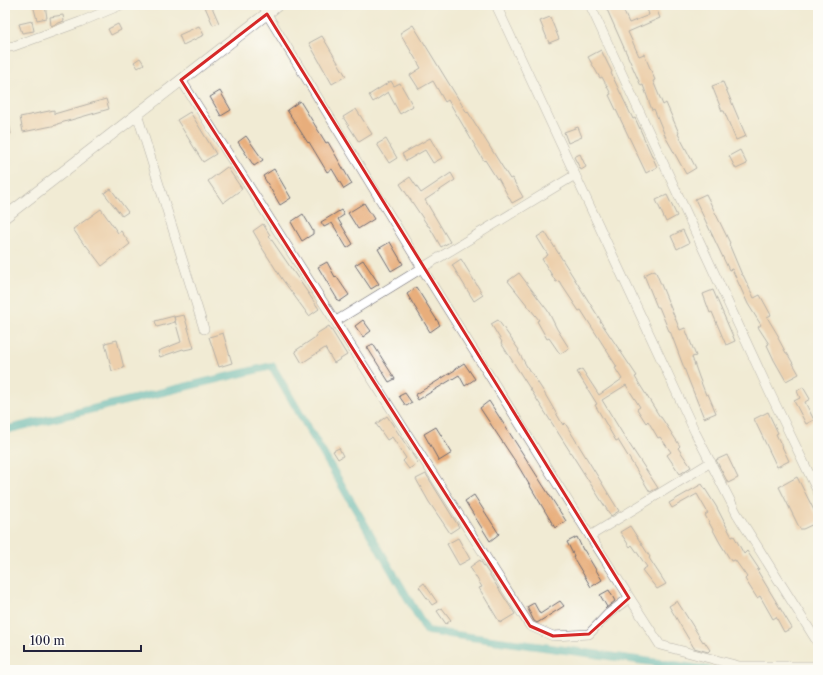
<svg xmlns="http://www.w3.org/2000/svg" width="823" height="675" font-family="'Libre Caslon Text',serif">
  <rect width="100%" height="100%" fill="#fdfcf7"/>
  <filter id="ink" filterUnits="userSpaceOnUse"><feTurbulence type="fractalNoise" baseFrequency=".025" numOctaves="2"/><feDisplacementMap in="SourceGraphic" scale="8" xChannelSelector="R" yChannelSelector="G"/><feConvolveMatrix kernelMatrix="1 2 1 2 8 2 1 2 1" color-interpolation-filters="sRGB"/></filter>
  <filter id="wash" filterUnits="userSpaceOnUse"><feTurbulence type="fractalNoise" baseFrequency=".012" numOctaves="4" result="noise"/><feDisplacementMap in="SourceGraphic" scale="16" xChannelSelector="R" yChannelSelector="G"/><feGaussianBlur stdDeviation="0.9" result="paint"/><feColorMatrix in="noise" values="0 0 0 0 0 0 0 0 0 0 0 0 0 0 0 0 0 1.4 0 .05"/><feComposite in="paint" operator="in"/></filter>
  <g filter="url(#wash)">
    <rect width="100%" height="100%" fill="#f1ebd4"/>
    <g fill="none" stroke-linecap="round" stroke-linejoin="round">
      <polyline stroke="#3badb3" stroke-width="8" points="5,430 272,366 427,631 710,670"/>
    </g>
    <g id="blocks">
      <g fill="#e8ae7c">
        <polygon points="33,5 45,5 47,18 37,20"/>
        <polygon points="211,5 219,23 213,25 205,7"/>
        <polygon points="605,5 621,5 629,23 649,15 646,5 655,5 660,18 628,32 639,56 644,54 655,80 653,81 663,105 666,103 679,133 678,134 696,168 686,174 666,138 654,109 652,110 643,85 641,86"/>
        <polygon points="63,15 64,21 51,26 50,17"/>
        <polygon points="550,17 559,39 549,43 540,21"/>
        <polygon points="32,21 34,31 22,33 19,24"/>
        <polygon points="118,24 121,30 111,35 108,29"/>
        <polygon points="413,25 467,113 468,112 510,179 512,178 523,197 512,203 498,178 497,179 485,160 484,161 448,100 445,102 433,81 419,89 410,75 421,68 400,33"/>
        <polygon points="199,26 204,35 183,45 179,35"/>
        <polygon points="322,36 346,76 332,84 309,43"/>
        <polygon points="601,50 612,72 611,73 619,90 633,119 635,118 657,167 646,173 609,95 611,94 602,77 600,78 588,57"/>
        <polygon points="140,58 144,64 138,68 134,62"/>
        <polygon points="391,81 394,86 400,83 413,106 400,114 388,92 373,102 369,95"/>
        <polygon points="723,82 746,136 736,140 724,111 722,111 712,86"/>
        <polygon points="220,91 231,110 221,116 210,97"/>
        <polygon points="106,99 109,109 57,124 57,125 23,132 20,117 54,110 54,114"/>
        <polygon points="300,101 326,143 328,142 352,184 344,189 332,169 327,172 309,142 308,143 287,110"/>
        <polygon points="356,109 372,134 359,142 343,117"/>
        <polygon points="190,112 216,154 203,162 177,120"/>
        <polygon points="5,117 8,117 11,134 5,135"/>
        <polygon points="578,127 582,137 568,143 564,132"/>
        <polygon points="246,136 263,160 254,166 238,142"/>
        <polygon points="430,138 442,158 433,163 425,150 406,161 402,154"/>
        <polygon points="386,139 397,158 389,163 377,144"/>
        <polygon points="740,150 747,164 736,169 729,156"/>
        <polygon points="580,154 586,167 581,170 574,157"/>
        <polygon points="227,167 242,189 223,203 208,181"/>
        <polygon points="274,169 291,198 280,205 263,176"/>
        <polygon points="451,173 455,180 425,200 450,242 441,247 429,226 428,226 400,184 410,177 421,193"/>
        <polygon points="111,189 128,212 122,216 104,193"/>
        <polygon points="706,194 730,243 729,244 742,275 743,275 754,298 760,295 771,315 767,317 779,337 778,338 786,353 787,353 799,374 786,381 774,360 767,345 769,344 758,327 761,325 748,304 732,269 729,270 695,199"/>
        <polygon points="667,195 677,216 666,222 656,200"/>
        <polygon points="364,203 374,219 358,229 348,213"/>
        <polygon points="101,209 118,233 121,231 130,244 102,266 86,245 85,246 73,229"/>
        <polygon points="341,210 344,215 338,219 353,244 347,248 332,223 324,227 321,222"/>
        <polygon points="303,214 313,231 313,234 302,241 291,222"/>
        <polygon points="263,224 270,235 269,236 319,309 309,316 282,279 259,243 260,243 253,231"/>
        <polygon points="683,230 689,243 677,249 671,236"/>
        <polygon points="545,232 601,321 600,321 637,376 635,377 660,417 661,417 680,446 678,448 691,467 680,474 667,455 671,452 660,437 658,438 648,421 646,423 637,409 640,407 626,385 602,400 624,436 658,488 650,492 618,440 616,441 595,405 597,404 577,372 582,369 599,395 622,379 615,368 617,367 581,310 579,311 559,281 556,282 542,259 548,255 537,237"/>
        <polygon points="390,242 403,264 391,271 378,249"/>
        <polygon points="461,259 483,295 474,301 452,265"/>
        <polygon points="363,260 379,284 371,289 355,265"/>
        <polygon points="327,262 335,277 336,276 349,295 339,302 318,267"/>
        <polygon points="655,270 680,330 685,328 696,356 692,357 699,377 706,395 708,394 716,413 704,418 689,381 670,331 669,331 659,307 657,307 644,275"/>
        <polygon points="519,273 548,311 557,329 569,348 560,354 549,338 547,339 537,321 539,320 508,281"/>
        <polygon points="416,287 440,325 430,332 407,294"/>
        <polygon points="713,290 735,341 726,345 712,312 710,313 703,294"/>
        <polygon points="184,315 194,348 184,350 183,349 160,357 158,351 181,342 174,317"/>
        <polygon points="174,316 175,322 157,327 155,321"/>
        <polygon points="363,320 371,331 363,337 355,326"/>
        <polygon points="498,320 519,350 518,351 530,372 531,372 542,389 563,425 565,423 619,511 611,516 501,343 502,342 491,324"/>
        <polygon points="329,326 347,355 334,363 325,348 302,363 295,351 317,336 316,334"/>
        <polygon points="223,333 232,363 219,367 209,337"/>
        <polygon points="117,340 124,368 112,371 105,343"/>
        <polygon points="373,344 395,379 389,382 367,347"/>
        <polygon points="464,363 475,379 465,386 459,375 418,400 415,395 455,370 455,369"/>
        <polygon points="803,387 810,399 805,402 814,420 806,424 794,401 800,398 797,391"/>
        <polygon points="405,393 412,403 406,406 399,396"/>
        <polygon points="489,401 566,521 555,528 517,464 480,408"/>
        <polygon points="768,412 778,433 776,434 789,461 777,467 754,419"/>
        <polygon points="387,416 418,463 409,469 403,461 406,458 392,437 387,440 376,424"/>
        <polygon points="436,427 452,453 439,461 424,434"/>
        <polygon points="339,448 343,456 338,459 333,451"/>
        <polygon points="727,455 738,478 728,483 716,460"/>
        <polygon points="426,474 459,527 450,533 429,502 416,479"/>
        <polygon points="797,477 818,518 818,522 803,529 800,529 779,487"/>
        <polygon points="702,484 716,506 732,537 734,536 744,554 747,551 759,569 757,570 792,628 784,632 776,617 773,619 760,596 757,598 745,579 747,577 735,560 731,561 720,543 705,515 708,513 697,494 672,508 669,503"/>
        <polygon points="474,495 499,534 490,541 465,501"/>
        <polygon points="630,526 650,557 649,558 666,584 657,589 642,570 647,567 632,545 630,547 620,532"/>
        <polygon points="577,537 583,550 584,550 602,580 591,587 573,557 574,556 567,542"/>
        <polygon points="458,538 470,559 459,565 447,544"/>
        <polygon points="480,560 515,614 500,623 479,588 482,587 470,567"/>
        <polygon points="424,583 437,602 432,605 419,587"/>
        <polygon points="609,590 615,601 605,609 607,607 600,595"/>
        <polygon points="560,601 564,606 537,623 534,621 527,607 534,603 540,614"/>
        <polygon points="677,601 703,642 704,641 710,650 708,652 694,648 669,606"/>
        <polygon points="442,608 451,620 446,624 437,611"/>
      </g>
    </g>
  </g>
  <g filter="url(#ink)">
    <use href="#blocks" fill-opacity="0" stroke="#6a6871" stroke-width="1"/>
    <g fill="none" stroke-linecap="round" stroke-linejoin="round">
      <defs>
        <g id="minor">
          <polyline points="264,5 267,14 422,268 336,321"/>
          <polyline points="496,5 695,432 737,514 818,643"/>
          <polyline points="590,5 769,391 818,492"/>
          <polyline points="5,48 14,46 80,22 121,5"/>
          <polyline points="181,80 530,626 553,636 589,634 608,614 629,598"/>
          <polyline points="137,114 204,329"/>
          <polyline points="575,175 422,268 590,536"/>
          <polyline points="711,462 590,536 660,645 739,666 818,666"/>
        </g>
        <polyline id="tertiary" points="5,217 278,5"/>
      </defs>
      <use href="#minor" stroke="#6a6871" stroke-width="10"/>
      <use href="#tertiary" stroke="#6a6871" stroke-width="12"/>
      <use href="#minor" stroke="#fff" stroke-width="9"/>
      <use href="#tertiary" stroke="#fff" stroke-width="11"/>
    </g>
  </g>
  <path d="M0 0H823V675H0ZM 267,14 L 629,598 L 589,634 L 553,636 L 530,626 L 181,80 Z" fill="#f1ebd4" fill-opacity=".55" fill-rule="evenodd"/>
  <path fill="none" stroke="#d62828" stroke-width="3" stroke-linejoin="round" d="M 267,14 L 629,598 L 589,634 L 553,636 L 530,626 L 181,80 Z"/>
  <rect width="823" height="675" fill="none" stroke="#fdfcf7" stroke-width="20"/>
  <path d="M24 645v6h117v-6" fill="none" stroke="#22223b" stroke-width="2"/>
  <text x="30" y="645" font-size="12" fill="#22223b" stroke="#fdfcf7" stroke-width="3" paint-order="stroke">100 m</text>
</svg>
